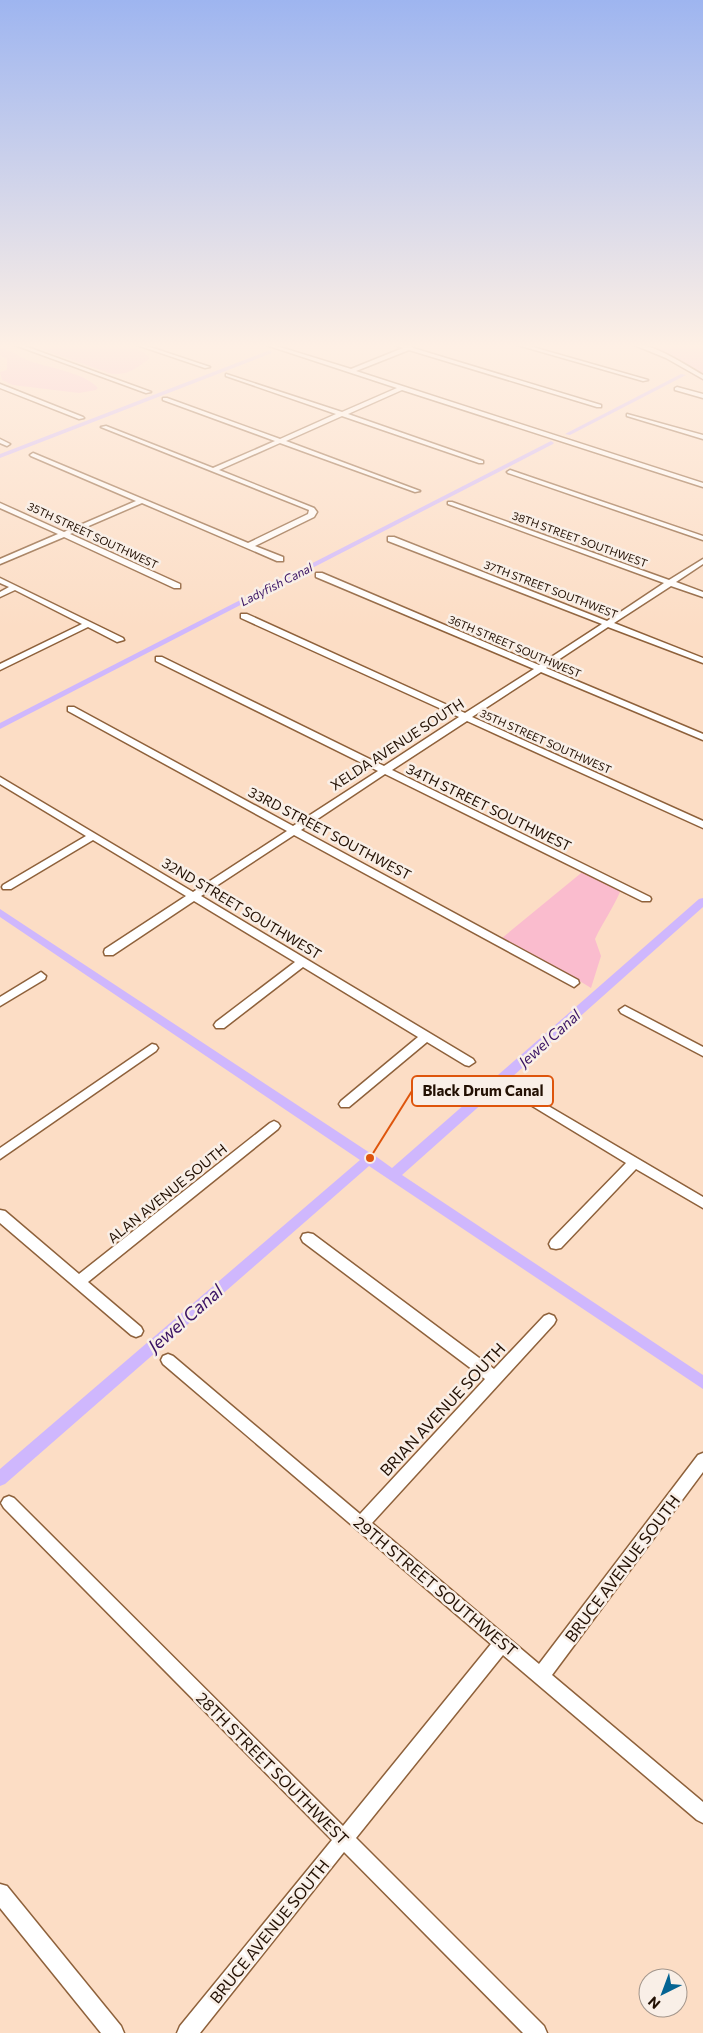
<svg xmlns="http://www.w3.org/2000/svg" width="703" height="2033" font-family="Commissioner,sans-serif">
  <rect width="100%" height="100%" fill="#fcddc5"/>
  <g fill="#fabcce">
    <path d="M 33,344 C 60,344 132,337 149,357 L 149,359 C 136,368 129,375 112,374 L 41,349 Z"/>
    <polygon points="634,344 703,344 703,381 656,353"/>
    <path d="M 0,348 C 11,349 19,357 29,361 C 47,367 85,373 98,388 L 96,390 L 79,393 L 13,385 L 2,380 L 0,372 L 7,370 L 7,359 L 0,355 Z"/>
    <path d="M 586,869 L 601,875 L 620,892 C 612,910 603,922 595,939 L 601,956 L 591,988 L 565,972 L 534,961 L 502,938 Z"/>
  </g>
  <g fill="none" stroke-linecap="round" stroke-linejoin="round">
    <g fill="#cfb7fd" fill-rule="evenodd">
      <polygon points="270,350 272,353 0,458 0,454"/>
      <polygon points="681,374 686,375 570,435 565,434"/>
      <polygon points="551,441 554,443 553,444 0,729 0,723"/>
      <polygon points="703,898 703,907 402,1175 703,1375 703,1389 369,1166 5,1484 0,1486 0,1469 360,1160 0,917 0,909 370,1153 374,1155 392,1168 699,899"/>
    </g>
    <defs>
      <g id="street">
        <polygon points="12,344 19,344 151,392 146,393"/>
        <polygon points="134,344 141,344 210,367 205,368"/>
        <polygon points="263,344 270,344 351,369 403,348 392,344 411,345 413,348 601,405 601,407 597,407 409,350 356,371 703,483 703,487 402,390 348,414 483,461 483,463 479,463 342,416 286,441 420,491 415,492 280,443 219,470 314,508 317,512 314,517 255,546 283,557 283,561 277,561 142,503 70,534 180,584 180,588 174,588 64,537 0,564 0,559 58,534 0,508 0,503 64,532 136,501 31,456 30,455 33,453 248,543 308,514 309,510 101,427 106,426 213,468 275,441 163,400 163,398 167,398 280,439 336,414 226,376 226,374 342,412 397,388"/>
        <polygon points="514,344 522,344 648,380 643,381"/>
        <path d="M 632,344 C 651,342 686,365 703,375 L 703,379 L 666,358 Z"/>
        <polygon points="0,384 83,417 84,418 79,419 0,388"/>
        <polygon points="677,387 703,394 703,398 675,390 675,388"/>
        <polygon points="627,414 703,435 703,439 627,416"/>
        <polygon points="0,439 10,444 7,446 0,443"/>
        <polygon points="510,470 703,536 703,540 508,473 507,472"/>
        <polygon points="448,502 452,502 669,580 703,559 703,564 676,582 703,592 703,597 671,586 614,623 703,658 703,663 608,627 546,668 703,734 703,740 541,672 472,717 703,821 703,828 467,721 392,770 650,897 651,899 650,901 642,901 385,774 301,830 578,980 579,983 574,987 294,835 201,896 473,1059 475,1062 469,1066 465,1065 427,1042 349,1107 341,1107 339,1104 341,1101 418,1037 303,967 224,1028 216,1028 214,1025 216,1022 295,962 194,901 113,955 105,955 104,952 105,949 186,896 93,840 11,889 3,889 2,887 3,885 86,836 0,784 0,777 193,892 287,831 68,711 68,707 74,707 293,826 378,771 156,661 156,657 162,657 384,766 459,717 241,618 241,614 247,614 465,713 534,669 316,577 316,573 322,573 539,665 602,624 388,541 388,537 394,537 607,621 664,583 448,504"/>
        <polygon points="0,578 123,638 124,640 117,642 88,627 0,670 0,664 82,624 15,590 0,597 0,592 9,587 0,583"/>
        <polygon points="41,972 46,976 45,979 0,1006 0,997"/>
        <polygon points="625,1006 703,1047 703,1056 621,1013 619,1010"/>
        <polygon points="152,1044 156,1045 158,1048 156,1051 0,1159 0,1148"/>
        <polygon points="533,1097 703,1197 703,1208 636,1169 561,1248 556,1249 551,1248 549,1244 551,1240 626,1163 529,1104 527,1101 529,1098"/>
        <polygon points="274,1121 278,1123 280,1126 278,1129 88,1282 141,1327 143,1331 141,1335 136,1337 131,1335 0,1223 0,1210 5,1211 79,1274 270,1123"/>
        <polygon points="308,1233 313,1234 494,1369 544,1316 549,1314 554,1316 556,1320 554,1324 372,1523 539,1664 698,1455 703,1453 703,1472 552,1675 703,1802 703,1823 697,1820 503,1655 356,1838 544,2026 547,2033 523,2033 344,1852 200,2033 177,2033 180,2026 332,1840 4,1508 1,1503 4,1498 9,1496 14,1498 343,1826 491,1644 163,1364 161,1360 163,1356 168,1354 173,1356 360,1514 485,1379 303,1242 301,1238 303,1234"/>
        <polygon points="0,1884 7,1886 121,2026 124,2033 101,2033 0,1908"/>
      </g>
    </defs>
    <use href="#street" stroke="#8e613b" stroke-width="3"/>
    <use href="#street" fill="#fff" fill-rule="evenodd"/>
  </g>
  <linearGradient id="sky" x2="0" y2="1"><stop stop-color="#9eb5f0"/><stop offset="0.55" stop-color="#fef0e5"/><stop offset="1" stop-color="#fef0e5" stop-opacity="0"/></linearGradient>
  <rect width="703" height="628" fill="url(#sky)"/>
  <g text-anchor="middle" dominant-baseline="central" stroke-width="5" stroke-linejoin="round" paint-order="stroke">
    <g font-size="11" fill="#221003" stroke="#f9efe7">
      <text transform="translate(93 535) rotate(25)">35TH STREET SOUTHWEST</text>
      <text transform="translate(580 539) rotate(20)">38TH STREET SOUTHWEST</text>
      <text transform="translate(551 589) rotate(21)">37TH STREET SOUTHWEST</text>
      <text transform="translate(515 646) rotate(23)">36TH STREET SOUTHWEST</text>
      <text transform="translate(546 741) rotate(24)">35TH STREET SOUTHWEST</text>
    </g>
    <g font-size="12" font-style="italic" fill="#391263" stroke="#f9efe7">
      <text transform="translate(276 584) rotate(-27)">Ladyfish Canal</text>
    </g>
    <g font-size="14" fill="#221003" stroke="#f9efe7">
      <text transform="translate(397 744) rotate(-33)">XELDA AVENUE SOUTH</text>
      <text transform="translate(489 807) rotate(26)">34TH STREET SOUTHWEST</text>
      <text transform="translate(330 833) rotate(28)">33RD STREET SOUTHWEST</text>
      <text transform="translate(242 908) rotate(31)">32ND STREET SOUTHWEST</text>
      <text transform="translate(167 1193) rotate(-39)">ALAN AVENUE SOUTH</text>
    </g>
    <g font-size="15" font-style="italic" fill="#391263" stroke="#f9efe7">
      <text transform="translate(549 1038) rotate(-42)">Jewel Canal</text>
    </g>
    <g font-size="16" fill="#221003" stroke="#f9efe7">
      <text transform="translate(442 1409) rotate(-47)">BRIAN AVENUE SOUTH</text>
      <text transform="translate(622 1568) rotate(-53)">BRUCE AVENUE SOUTH</text>
      <text transform="translate(436 1586) rotate(40)">29TH STREET SOUTHWEST</text>
      <text transform="translate(273 1768) rotate(45)">28TH STREET SOUTHWEST</text>
      <text transform="translate(269 1931) rotate(-51)">BRUCE AVENUE SOUTH</text>
    </g>
    <g font-size="18" font-style="italic" fill="#391263" stroke="#f9efe7">
      <text transform="translate(185 1318) rotate(-41)">Jewel Canal</text>
    </g>
  </g>
  <path fill="none" stroke="#de550c" stroke-width="2" d="M370 1158L412 1091"/>
  <circle fill="#de550c" stroke="#f9efe7" stroke-width="2" cx="370" cy="1158" r="5"/>
  <rect fill="#f9efe7" stroke="#de550c" stroke-width="2" x="412" y="1076" width="141" height="30" rx="5"/>
  <g font-size="15" text-anchor="middle" font-weight="bold" fill="#221003">
    <text x="483" y="1096">Black Drum Canal</text>
  </g>
  <g transform="translate(663 1993) rotate(222)"><circle r="24" fill="#f9efe7" stroke="#a3968c"/>
  <path d="M0-4L9 19L0 12L-9 19Z" fill="#046493"/>
  <text y="-8" font-size="14" font-weight="bold" text-anchor="middle" fill="#221003">N</text>
  </g>
</svg>
